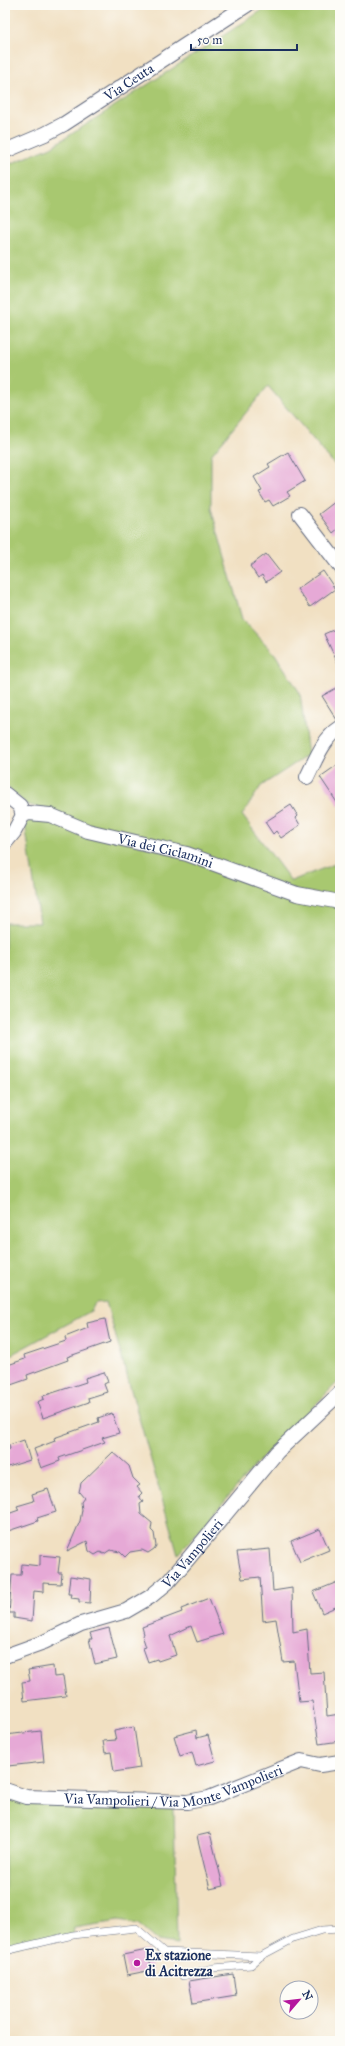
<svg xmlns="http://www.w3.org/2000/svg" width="345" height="2046" font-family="'IM FELL Great Primer',serif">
  <rect width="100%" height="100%" fill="#fdfcf7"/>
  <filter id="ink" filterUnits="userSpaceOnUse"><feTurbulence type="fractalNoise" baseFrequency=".025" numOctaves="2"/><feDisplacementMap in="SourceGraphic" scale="8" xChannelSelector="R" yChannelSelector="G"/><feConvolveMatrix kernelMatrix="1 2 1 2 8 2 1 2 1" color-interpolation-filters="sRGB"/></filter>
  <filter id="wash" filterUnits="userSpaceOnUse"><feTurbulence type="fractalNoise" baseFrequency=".012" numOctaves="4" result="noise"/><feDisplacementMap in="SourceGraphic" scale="16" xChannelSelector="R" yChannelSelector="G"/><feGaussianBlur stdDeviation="0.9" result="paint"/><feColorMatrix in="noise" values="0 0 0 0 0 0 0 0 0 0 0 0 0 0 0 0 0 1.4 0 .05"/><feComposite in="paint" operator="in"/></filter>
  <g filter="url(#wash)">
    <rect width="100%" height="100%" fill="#f1e0c2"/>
    <g fill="#a8c870" stroke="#627c67">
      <polygon points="276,5 340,5 340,471 268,386 211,455 211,508 242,619 275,654 300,693 308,755 261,786 242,815 291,881 340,862 340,898 295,890 86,827 52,812 26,804 5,785 5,166 51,147 70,135 261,11"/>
      <polygon points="32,817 189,858 340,906 340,1380 258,1462 178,1555 106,1302 95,1303 91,1311 5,1358 5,923 40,923 25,824"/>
      <polygon points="5,1795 174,1807 177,1944 158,1941 138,1924 118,1921 74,1928 73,1935 5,1948"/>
    </g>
    <g id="blocks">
      <g fill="#e6a9d6">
        <polygon points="288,452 305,481 287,492 290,496 273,506 269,500 265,502 259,492 262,491 254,477 270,467 268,464"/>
        <polygon points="340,498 340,527 333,533 319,514"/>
        <polygon points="266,554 280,572 266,582 262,575 258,578 250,566"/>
        <polygon points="323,571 335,589 310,607 297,589"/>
        <polygon points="340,627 340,668 324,634"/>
        <polygon points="340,686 340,720 337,720 322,696"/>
        <polygon points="340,763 340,807 320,777"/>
        <polygon points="291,805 298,816 296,818 300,825 281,838 276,831 273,834 265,822"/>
        <polygon points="105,1319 110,1342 67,1357 68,1360 27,1375 28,1379 5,1387 5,1366 25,1359 24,1355 66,1341 65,1337 88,1328 87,1323"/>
        <polygon points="104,1372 108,1382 104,1384 107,1392 88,1398 89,1402 43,1418 37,1402 44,1399 43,1396 86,1382 85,1378"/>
        <polygon points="112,1413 119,1433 102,1438 105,1442 59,1458 60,1461 41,1468 34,1449 55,1441 54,1438 99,1422 98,1418"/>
        <polygon points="24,1440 30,1460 5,1468 5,1451 10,1449 9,1445"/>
        <polygon points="113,1452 129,1466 133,1478 140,1485 137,1487 142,1493 139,1496 143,1502 140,1504 141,1514 152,1523 151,1530 154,1533 156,1546 154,1549 148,1553 142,1550 130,1552 125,1557 120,1552 110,1550 104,1554 100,1552 95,1555 89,1551 87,1541 67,1551 80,1521 82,1510 81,1502 84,1498 79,1492 81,1483"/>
        <polygon points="48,1489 56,1512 37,1518 38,1521 5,1532 5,1515 19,1510 17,1506 34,1501 32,1494"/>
        <polygon points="320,1529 329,1550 300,1562 291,1541"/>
        <polygon points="270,1549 273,1591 292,1588 293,1632 307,1629 310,1673 324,1672 327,1716 340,1714 340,1741 319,1744 312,1701 299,1702 294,1661 283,1662 276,1619 263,1621 260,1577 242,1579 237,1552"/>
        <polygon points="40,1555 60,1557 58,1573 62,1573 61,1584 43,1583 43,1592 34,1591 32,1621 14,1618 14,1613 9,1613 12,1575 21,1575 22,1564 40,1566"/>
        <polygon points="70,1576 91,1579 90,1603 79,1602 79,1599 71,1598 72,1594 68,1594"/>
        <polygon points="340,1581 340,1605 322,1613 313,1592"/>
        <polygon points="209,1598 223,1634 197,1642 191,1626 170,1636 176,1655 158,1661 157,1659 148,1662 143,1648 146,1647 142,1635 144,1634 142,1627 182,1612 181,1609"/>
        <polygon points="109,1628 117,1659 95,1664 89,1639 92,1639 90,1633"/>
        <polygon points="53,1666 54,1677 63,1676 66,1696 24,1701 22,1682 30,1681 28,1670"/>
        <polygon points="134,1727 140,1768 114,1772 111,1752 105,1753 103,1741 116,1740 114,1731"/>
        <polygon points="196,1730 197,1738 208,1735 215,1761 196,1766 192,1752 180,1756 174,1736"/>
        <polygon points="41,1731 44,1762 8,1766 5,1735"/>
        <polygon points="210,1833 223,1886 210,1889 197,1836"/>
        <polygon points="147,1950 152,1970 127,1975 123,1955"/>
        <polygon points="233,1974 236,1996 193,2003 189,1981"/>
      </g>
    </g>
  </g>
  <g filter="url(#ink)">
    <use href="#blocks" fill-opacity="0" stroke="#666d81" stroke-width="1"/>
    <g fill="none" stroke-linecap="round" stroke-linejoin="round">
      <defs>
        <g id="service">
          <polyline points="5,1951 73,1935 136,1928 164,1952 261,1956"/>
          <polyline points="183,1976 213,1968 251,1965 261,1956 293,1939 322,1930 340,1929"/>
        </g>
        <g id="minor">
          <path id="s1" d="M 5,151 L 45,134 L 64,124 L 247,5"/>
          <polyline points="300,514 340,566"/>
          <path d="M 307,777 C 316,759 323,739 340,728"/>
          <polyline points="5,794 20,806 23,815"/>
          <path id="s2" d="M 5,843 L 14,832 L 23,815 L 29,813 L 50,815 L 88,831 L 187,854 L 297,894 L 340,902"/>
          <path id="s3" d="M 5,1656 L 44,1642 L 81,1624 L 126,1611 L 150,1597 L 168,1582 L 188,1559 L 277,1452 L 340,1393"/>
          <path id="s4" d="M 5,1790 L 26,1797 L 187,1802 L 209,1798 L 301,1761 L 320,1765 L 340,1762"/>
        </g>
      </defs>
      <use href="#service" stroke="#666d81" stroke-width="8"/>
      <use href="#minor" stroke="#666d81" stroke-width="16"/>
      <use href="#service" stroke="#fff" stroke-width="7"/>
      <use href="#minor" stroke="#fff" stroke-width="14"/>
    </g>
  </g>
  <circle fill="#b5179e" stroke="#fdfcf7" stroke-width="1.5" cx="137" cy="1963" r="4"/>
  <g text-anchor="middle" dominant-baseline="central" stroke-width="3" stroke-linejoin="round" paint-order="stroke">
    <g font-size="14" fill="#1b2f5e" stroke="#fdfcf7">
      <text stroke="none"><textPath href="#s1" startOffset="142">Via Ceuta</textPath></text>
      <text stroke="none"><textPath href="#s2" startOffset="182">Via dei Ciclamini</textPath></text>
      <text stroke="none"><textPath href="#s3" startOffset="218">Via Vampolieri</textPath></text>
      <text stroke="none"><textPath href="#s4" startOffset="172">Via Vampolieri / Via Monte Vampolieri</textPath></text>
    </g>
    <g font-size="14" font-weight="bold" fill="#1b2f5e" stroke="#fdfcf7" text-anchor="start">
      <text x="145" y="1955">Ex stazione<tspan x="145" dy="16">di Acitrezza</tspan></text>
    </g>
  </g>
  <rect width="345" height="2046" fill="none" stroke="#fdfcf7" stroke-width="20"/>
  <g transform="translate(299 2000) rotate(62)"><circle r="19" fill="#fdfcf7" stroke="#a3aaba"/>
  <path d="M0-3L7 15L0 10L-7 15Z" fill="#b5179e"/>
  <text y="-6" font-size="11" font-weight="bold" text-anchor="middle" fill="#1b2f5e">N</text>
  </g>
  <path d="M191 44v6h106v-6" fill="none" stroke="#1b2f5e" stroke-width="2"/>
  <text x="197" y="44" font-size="12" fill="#1b2f5e" stroke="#fdfcf7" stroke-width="3" paint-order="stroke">50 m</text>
</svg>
